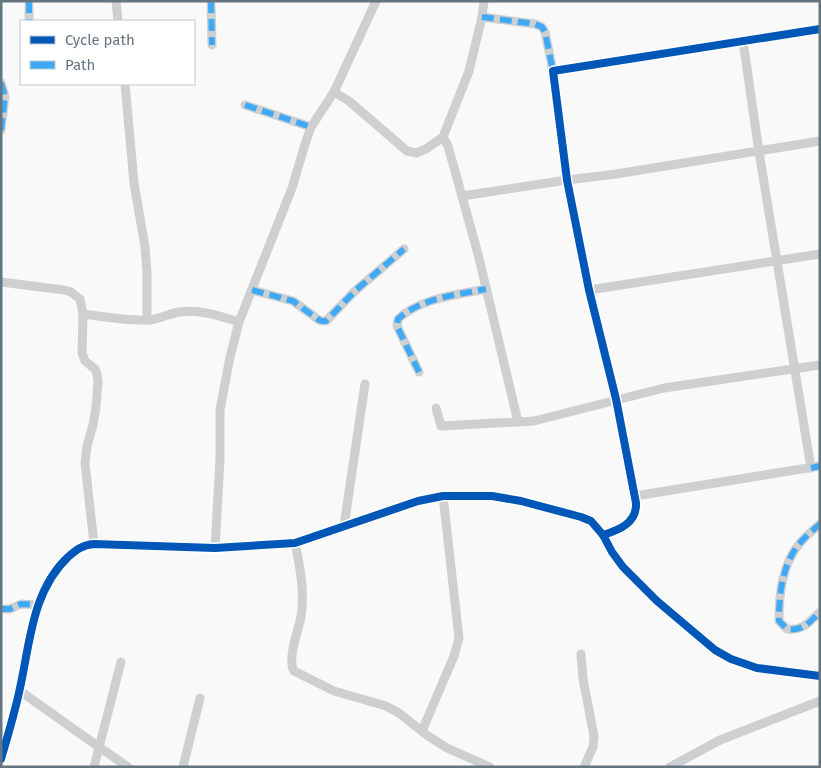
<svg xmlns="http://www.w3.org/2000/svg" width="821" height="768" font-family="'Fira Sans',sans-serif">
  <rect width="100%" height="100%" fill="#f9f9f9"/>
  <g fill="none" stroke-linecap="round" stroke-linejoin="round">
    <g stroke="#cecfd0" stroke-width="9">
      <polyline points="29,1 29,21"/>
      <polyline points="116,1 118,21"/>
      <polyline points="211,1 212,45"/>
      <polyline points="482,17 535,24 542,27 545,32 553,71"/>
      <polyline points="743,41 759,152 811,468"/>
      <polyline points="1,83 5,96 1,130"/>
      <polyline points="125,84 134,183 145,247 147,272 147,320"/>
      <polyline points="334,92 349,101 407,151 416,153 426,149 443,137 469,71 482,17 484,1"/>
      <polyline points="245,105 311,127"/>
      <polyline points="443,137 448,146 478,254 518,422"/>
      <polyline points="462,196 567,180 616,174 820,141"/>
      <polyline points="1,282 64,290 71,292 80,299 83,314 82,353 85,361 95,369 97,374 98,382 96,407 93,425 87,446 85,463 94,544"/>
      <polyline points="252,290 293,301 319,320 322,321 326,321 355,291 404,249"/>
      <polyline points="589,290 820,254"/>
      <path d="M 83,314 C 105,317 127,321 149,320 C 159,319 168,314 179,312 C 199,309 220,316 239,322"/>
      <path d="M 419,372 L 397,326 L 398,319 C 421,298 456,295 486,289"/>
      <polyline points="436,408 441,426 534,421 664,388 820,365"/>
      <polyline points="635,496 820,466"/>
      <path d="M 820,524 C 813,530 806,536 800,543 C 782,564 779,594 779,621 L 787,629 C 803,631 809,622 820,612"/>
      <polyline points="344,526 365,384"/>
      <path d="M 603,535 C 619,530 637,523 636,503 L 616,399 L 589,290 L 567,180 L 553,71 L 820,29"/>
      <path d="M 295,543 C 300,567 305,593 301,617 C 298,631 287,660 294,671 L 334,691 L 386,706 L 399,713 L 428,736 L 447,748 L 490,767"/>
      <polyline points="215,548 220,459 220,410 230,357 239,322 292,188 306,141 311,127 334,92 376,1"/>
      <polyline points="1,609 10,609 21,604 38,605"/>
      <polyline points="581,654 583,679 594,736 593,747 584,767"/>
      <polyline points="20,691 99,747 128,767"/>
      <polyline points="422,731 454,656 459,638 443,496"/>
      <path d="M 1,759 C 8,735 15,712 20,688 C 30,643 32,591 68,557 C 76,550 82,545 94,544 L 215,548 L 295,543 L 418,501 L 443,496 L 492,496 L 521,501 L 581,517 L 591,521 L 603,535 L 612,552 L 623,567 L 657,601 L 715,650 L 731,659 L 757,668 L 820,676"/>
      <polyline points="94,767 121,662"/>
      <polyline points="183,767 200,698"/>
      <polyline points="670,767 720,740 820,701"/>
    </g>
    <g stroke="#3fa9f5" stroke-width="6" stroke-dasharray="12 6" stroke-linecap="butt">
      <polyline points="29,1 29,21"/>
      <polyline points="211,1 212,45"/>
      <polyline points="482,17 535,24 542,27 545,32 553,71"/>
      <polyline points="1,83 5,96 1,130"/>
      <polyline points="245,105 311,127"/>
      <polyline points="252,290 293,301 319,320 322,321 326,321 355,291 404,249"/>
      <path d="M 419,372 L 397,326 L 398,319 C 421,298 456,295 486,289"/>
      <polyline points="811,468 820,466"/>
      <polyline points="1,609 10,609 21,604 38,605"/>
      <path d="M 816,616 C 807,625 801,631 787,629 L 779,621 C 779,594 782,564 800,543 C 806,536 813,530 820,524"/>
    </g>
    <defs>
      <g id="cycleway">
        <path d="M 603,535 C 619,530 637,523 636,503 L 616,399 L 589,290 L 567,180 L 553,71 L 820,29"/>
        <path d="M 1,759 C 8,735 15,712 20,688 C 30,643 32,591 68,557 C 76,550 82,545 94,544 L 215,548 L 295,543 L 418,501 L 443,496 L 492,496 L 521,501 L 581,517 L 591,521 L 603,535 L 612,552 L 623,567 L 657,601 L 715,650 L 731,659 L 757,668 L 820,676"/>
      </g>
    </defs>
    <use href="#cycleway" stroke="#fff" stroke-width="11"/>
    <use href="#cycleway" stroke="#0057b8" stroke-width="8"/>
  </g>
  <rect width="821" height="768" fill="none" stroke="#657683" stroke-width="5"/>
  <rect x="20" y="20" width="175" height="65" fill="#ffffff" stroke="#c1c8cd"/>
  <rect x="30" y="36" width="25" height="8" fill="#0057b8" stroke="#c1c8cd"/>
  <text x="65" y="45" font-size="15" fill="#657683">Cycle path</text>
  <rect x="30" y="61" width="25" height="8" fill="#3fa9f5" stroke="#c1c8cd"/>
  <text x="65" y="70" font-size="15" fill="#657683">Path</text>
</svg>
